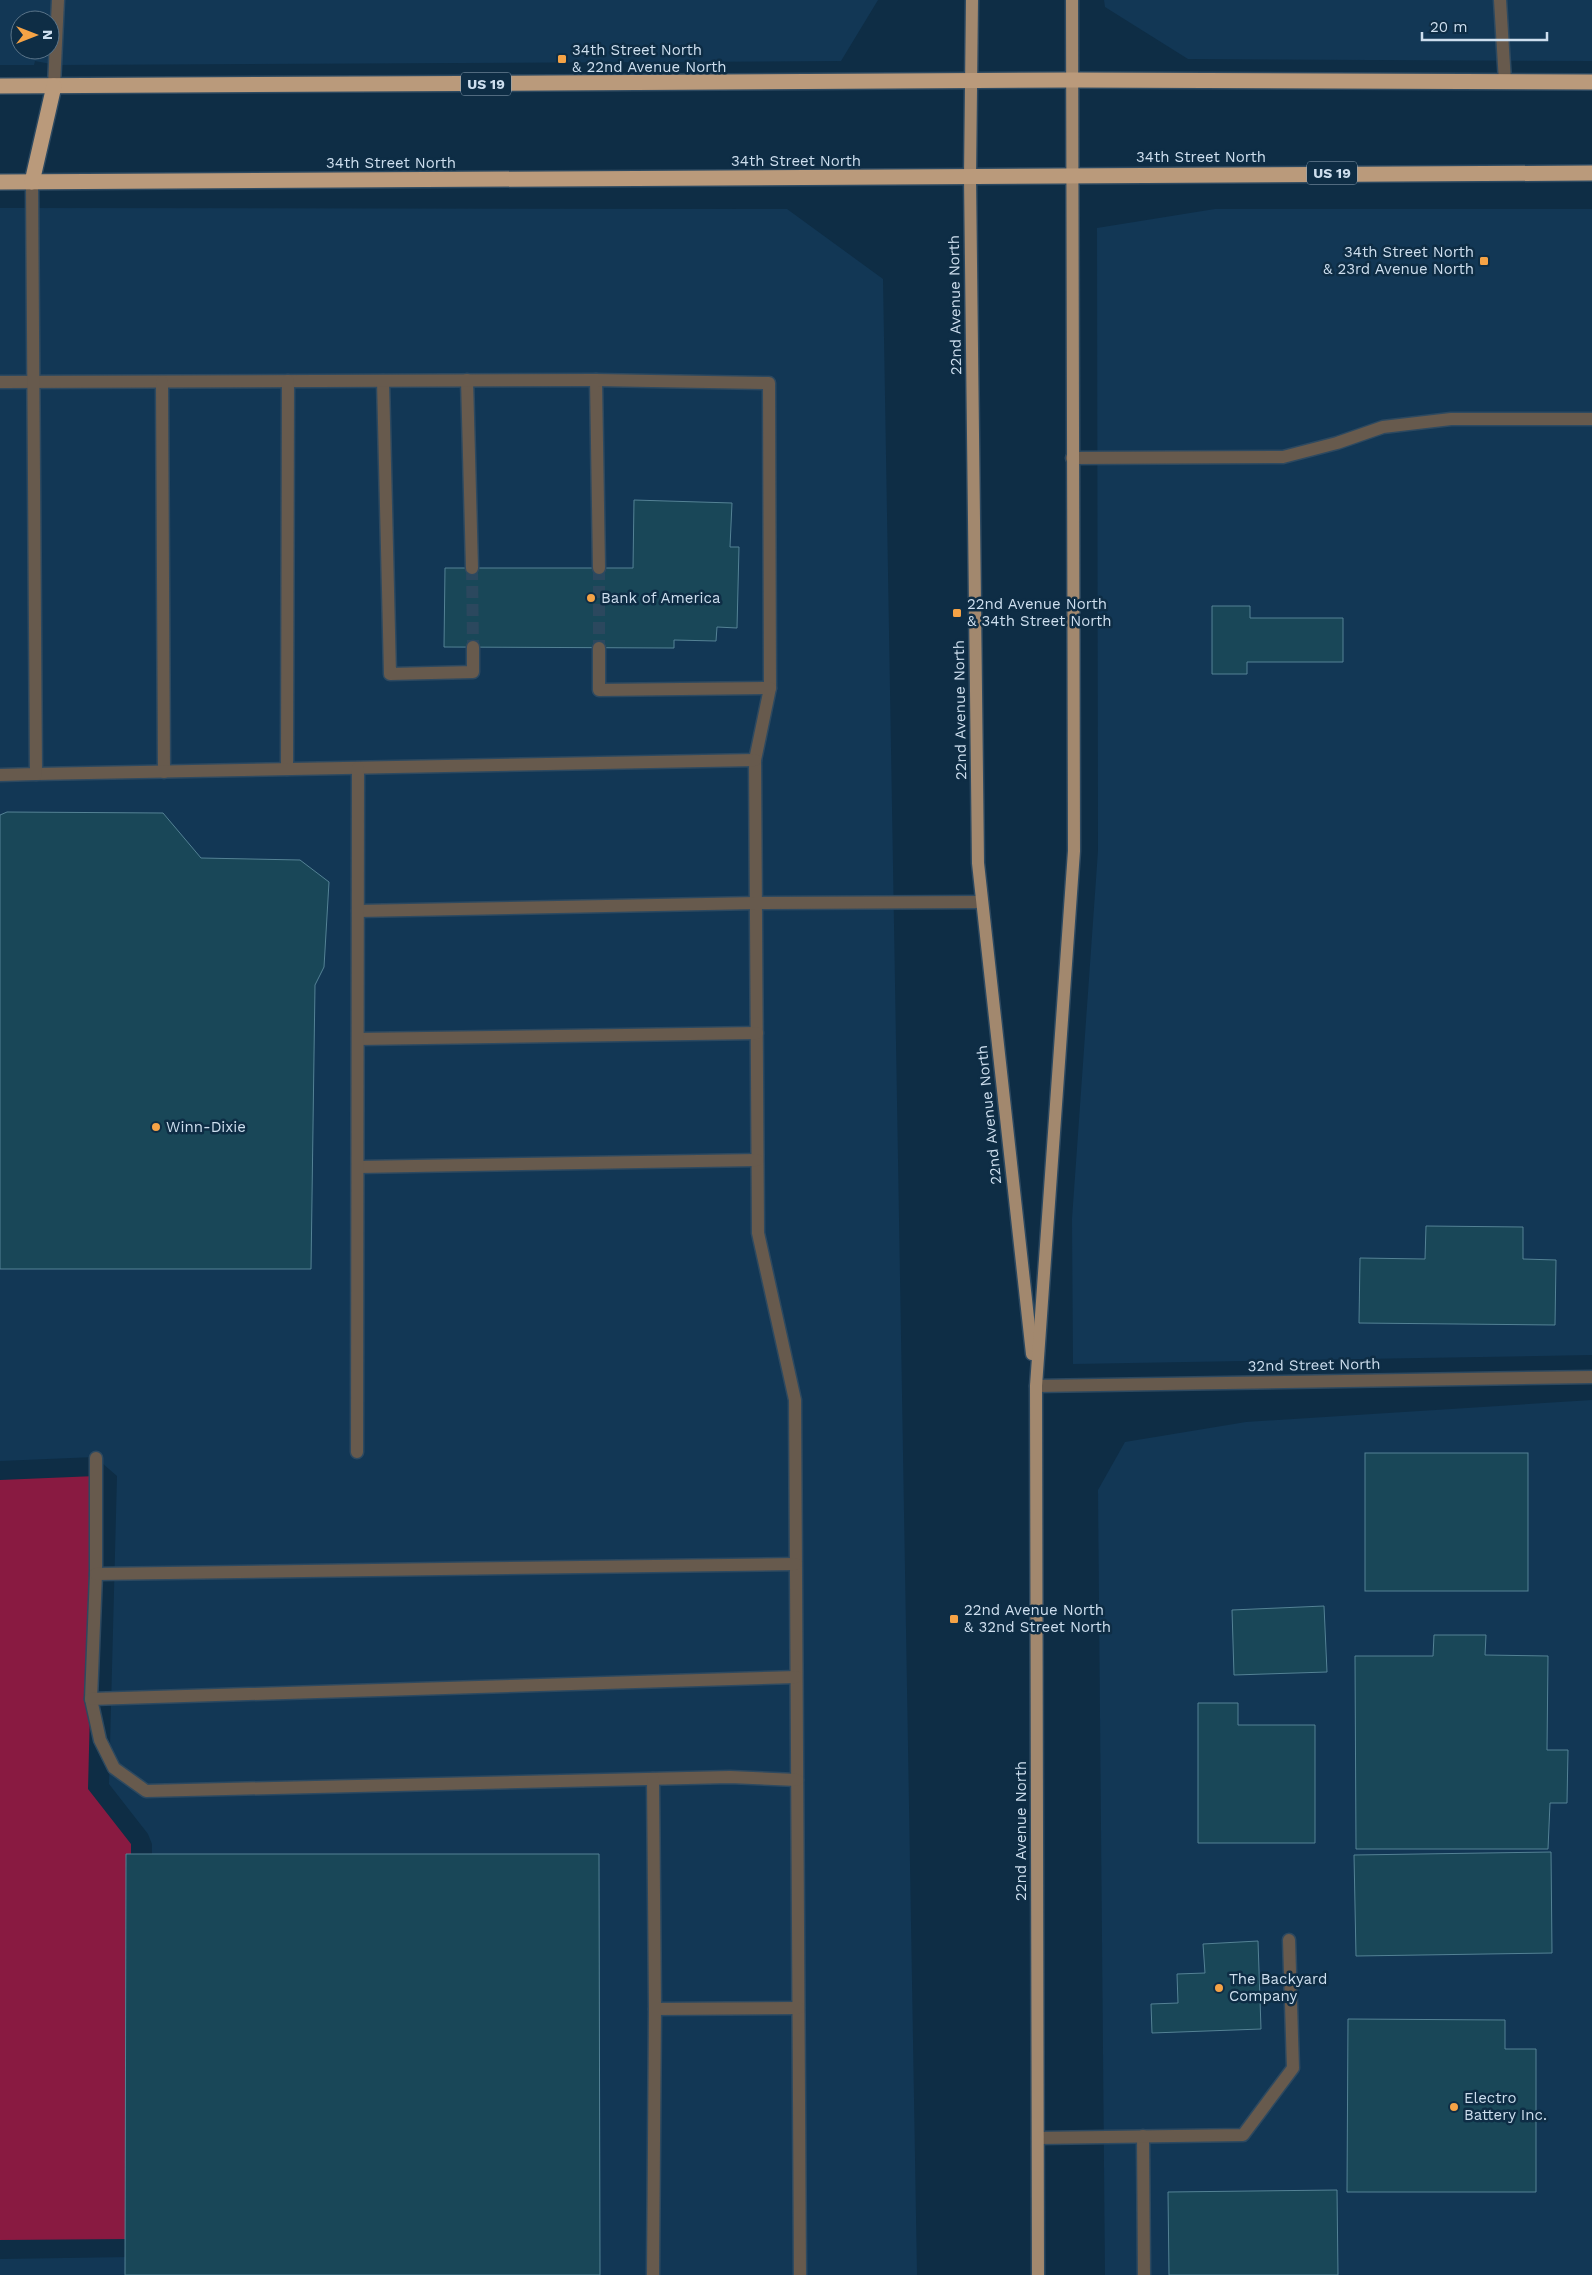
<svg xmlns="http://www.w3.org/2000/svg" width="1592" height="2275" font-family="'Work Sans',sans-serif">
  <rect width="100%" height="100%" fill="#0e2d45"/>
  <g fill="#123755" fill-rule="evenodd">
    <path d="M 0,0 L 878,0 L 841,61 L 56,65 L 35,61 L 34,65 L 0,65 ZM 20,20 L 50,20 L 50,50 L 20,50 Z"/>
    <polygon points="1104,0 1592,0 1592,61 1188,59 1105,7"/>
    <polygon points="0,208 787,209 883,279 917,2275 0,2275 0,2259 131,2257 152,2238 152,1844 148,1834 109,1784 117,1476 95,1457 0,1461"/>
    <polygon points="1215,209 1592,209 1592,1355 1073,1364 1072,1219 1098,851 1097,228"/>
    <polygon points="1592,1400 1592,2275 1105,2275 1098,1490 1125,1442 1246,1422"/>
  </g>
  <polygon fill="#891a41" points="96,1476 88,1789 131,1844 131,2239 0,2240 0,1480"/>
  <g fill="#194758" stroke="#548295">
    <polygon points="634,500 732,503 730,547 739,547 737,628 717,627 716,641 674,640 674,648 444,647 445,568 633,568"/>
    <polygon points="1212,606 1250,606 1250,618 1343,618 1343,662 1247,662 1247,674 1212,674"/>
    <polygon points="7,812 163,813 201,858 300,860 329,882 324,967 315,985 311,1269 0,1269 0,815"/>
    <polygon points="1426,1226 1523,1227 1523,1259 1556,1260 1555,1325 1359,1323 1360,1258 1425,1259"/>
    <rect x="1365" y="1453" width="163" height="138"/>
    <polygon points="1324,1606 1327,1672 1234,1675 1232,1610"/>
    <polygon points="1434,1635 1486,1635 1485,1655 1548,1656 1547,1750 1568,1750 1567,1803 1550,1803 1548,1849 1356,1849 1355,1656 1433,1656"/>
    <polygon points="1198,1703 1238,1703 1238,1725 1315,1725 1315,1843 1198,1843"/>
    <polygon points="1551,1852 1552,1953 1356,1956 1354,1855"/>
    <polygon points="126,1854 599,1854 600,2275 125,2275"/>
    <polygon points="1258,1941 1261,2029 1152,2033 1151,2004 1178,2003 1177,1974 1205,1973 1203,1944"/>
    <polygon points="1348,2019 1505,2020 1505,2049 1536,2049 1536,2192 1347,2192"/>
    <polygon points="1337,2190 1338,2275 1169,2275 1168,2192"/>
  </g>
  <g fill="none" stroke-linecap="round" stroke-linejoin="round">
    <g stroke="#2b485e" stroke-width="12" stroke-dasharray="12 6" stroke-linecap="butt">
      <polyline points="472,568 473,647"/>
      <polyline points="599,568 599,648"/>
    </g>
    <defs>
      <g id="minor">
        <polyline points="1500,0 1505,82"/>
        <polyline points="54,86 58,0"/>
        <polyline points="467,380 472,568"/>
        <polyline points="596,380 599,568"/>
        <polyline points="383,381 390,674 473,672 473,647"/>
        <polyline points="0,382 596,380 769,383 770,688 755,760 758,1233 795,1400 800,2275"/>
        <polyline points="162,382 164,772"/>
        <polyline points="1072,458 1283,457 1337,443 1383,427 1451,419 1592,419"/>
        <polyline points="599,648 599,690 770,688"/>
        <polyline points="287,769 288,381"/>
        <polyline points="36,774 755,760"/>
        <polyline points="0,775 36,774 32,182"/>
        <polyline points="358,911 755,903 982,902"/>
        <polyline points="358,1039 757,1033"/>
        <polyline points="358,1167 757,1160"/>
        <polyline points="1036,1386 1592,1377"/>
        <polyline points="357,1452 358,768"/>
        <polyline points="96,1458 96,1574 91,1699 100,1740 114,1768 146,1791 730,1777 797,1780"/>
        <polyline points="96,1574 795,1564"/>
        <polyline points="91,1699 796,1677"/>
        <polyline points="655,2009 798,2008"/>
        <polyline points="1143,2136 1144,2275"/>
        <polyline points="1038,2138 1243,2135 1293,2068 1289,1940"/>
        <polyline points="653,2275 655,2009 653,1779"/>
      </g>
      <g id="major">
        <polyline points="972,0 970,177 978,863 1032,1354"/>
        <polyline points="1038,2275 1036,1386 1074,851 1072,0"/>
      </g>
      <g id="highway">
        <polyline points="0,86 1072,80 1592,82"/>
        <polyline points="0,182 1592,173"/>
        <polyline points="32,182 54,86"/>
      </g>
    </defs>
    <use href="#minor" stroke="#2d4960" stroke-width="15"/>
    <use href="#major" stroke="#2d4960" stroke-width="15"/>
    <use href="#highway" stroke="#2d4960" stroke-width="18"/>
    <use href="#minor" stroke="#675a4d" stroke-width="12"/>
    <use href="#major" stroke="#a2886e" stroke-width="12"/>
    <use href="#highway" stroke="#ba9a7b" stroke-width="15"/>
  </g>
  <g fill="#f5a346" stroke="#0e2d45" stroke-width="2">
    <rect x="557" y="54" width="10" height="10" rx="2.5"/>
    <rect x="1479" y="256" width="10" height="10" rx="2.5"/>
    <circle cx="591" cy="598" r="5"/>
    <rect x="952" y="608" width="10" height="10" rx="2.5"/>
    <circle cx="156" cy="1127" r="5"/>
    <rect x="949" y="1614" width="10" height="10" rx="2.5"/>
    <circle cx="1219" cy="1988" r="5"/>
    <circle cx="1454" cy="2107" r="5"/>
  </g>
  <g text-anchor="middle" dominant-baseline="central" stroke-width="5" stroke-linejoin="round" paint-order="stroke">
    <g fill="#0e2d45" stroke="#94a9bb" stroke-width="1">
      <rect x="461" y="72.5" width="50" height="23" rx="4"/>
      <rect x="1307" y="161.5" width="50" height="23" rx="4"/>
    </g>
    <g font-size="14" font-weight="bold" fill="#cddeee">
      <text x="486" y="84">US 19</text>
      <text x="1332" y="173">US 19</text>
    </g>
    <g font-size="15" fill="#cddeee" stroke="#0e2d45" text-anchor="start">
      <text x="572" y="50">34th Street North<tspan x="572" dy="17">&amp; 22nd Avenue North</tspan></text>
      <text x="1474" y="252" text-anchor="end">34th Street North<tspan x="1474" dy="17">&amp; 23rd Avenue North</tspan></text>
      <text x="601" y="598">Bank of America</text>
      <text x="967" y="604">22nd Avenue North<tspan x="967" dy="17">&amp; 34th Street North</tspan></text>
      <text x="166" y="1127">Winn-Dixie</text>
      <text x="964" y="1610">22nd Avenue North<tspan x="964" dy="17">&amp; 32nd Street North</tspan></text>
      <text x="1229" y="1979">The Backyard<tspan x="1229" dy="17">Company</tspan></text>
      <text x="1464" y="2098">Electro<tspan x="1464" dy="17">Battery Inc.</tspan></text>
    </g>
    <g font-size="15" fill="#cddeee" stroke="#0e2d45">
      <text x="1201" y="157">34th Street North</text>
      <text x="796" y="161">34th Street North</text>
      <text x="391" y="163">34th Street North</text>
      <text transform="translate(955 305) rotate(-91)">22nd Avenue North</text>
      <text transform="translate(960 710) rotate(-91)">22nd Avenue North</text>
      <text transform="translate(989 1115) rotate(-96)">22nd Avenue North</text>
      <text transform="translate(1314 1365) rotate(-1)">32nd Street North</text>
      <text transform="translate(1021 1831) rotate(-90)">22nd Avenue North</text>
    </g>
  </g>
  <g transform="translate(35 35) rotate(90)"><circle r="24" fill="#0e2d45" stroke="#5a7489"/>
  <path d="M0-4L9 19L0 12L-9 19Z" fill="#f5a346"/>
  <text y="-8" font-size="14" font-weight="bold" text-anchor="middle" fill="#cddeee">N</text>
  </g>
  <path d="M1422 32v8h125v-8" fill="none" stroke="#cddeee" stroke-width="2.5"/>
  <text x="1430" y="32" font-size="15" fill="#cddeee" stroke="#0e2d45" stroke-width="4" paint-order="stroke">20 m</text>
</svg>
